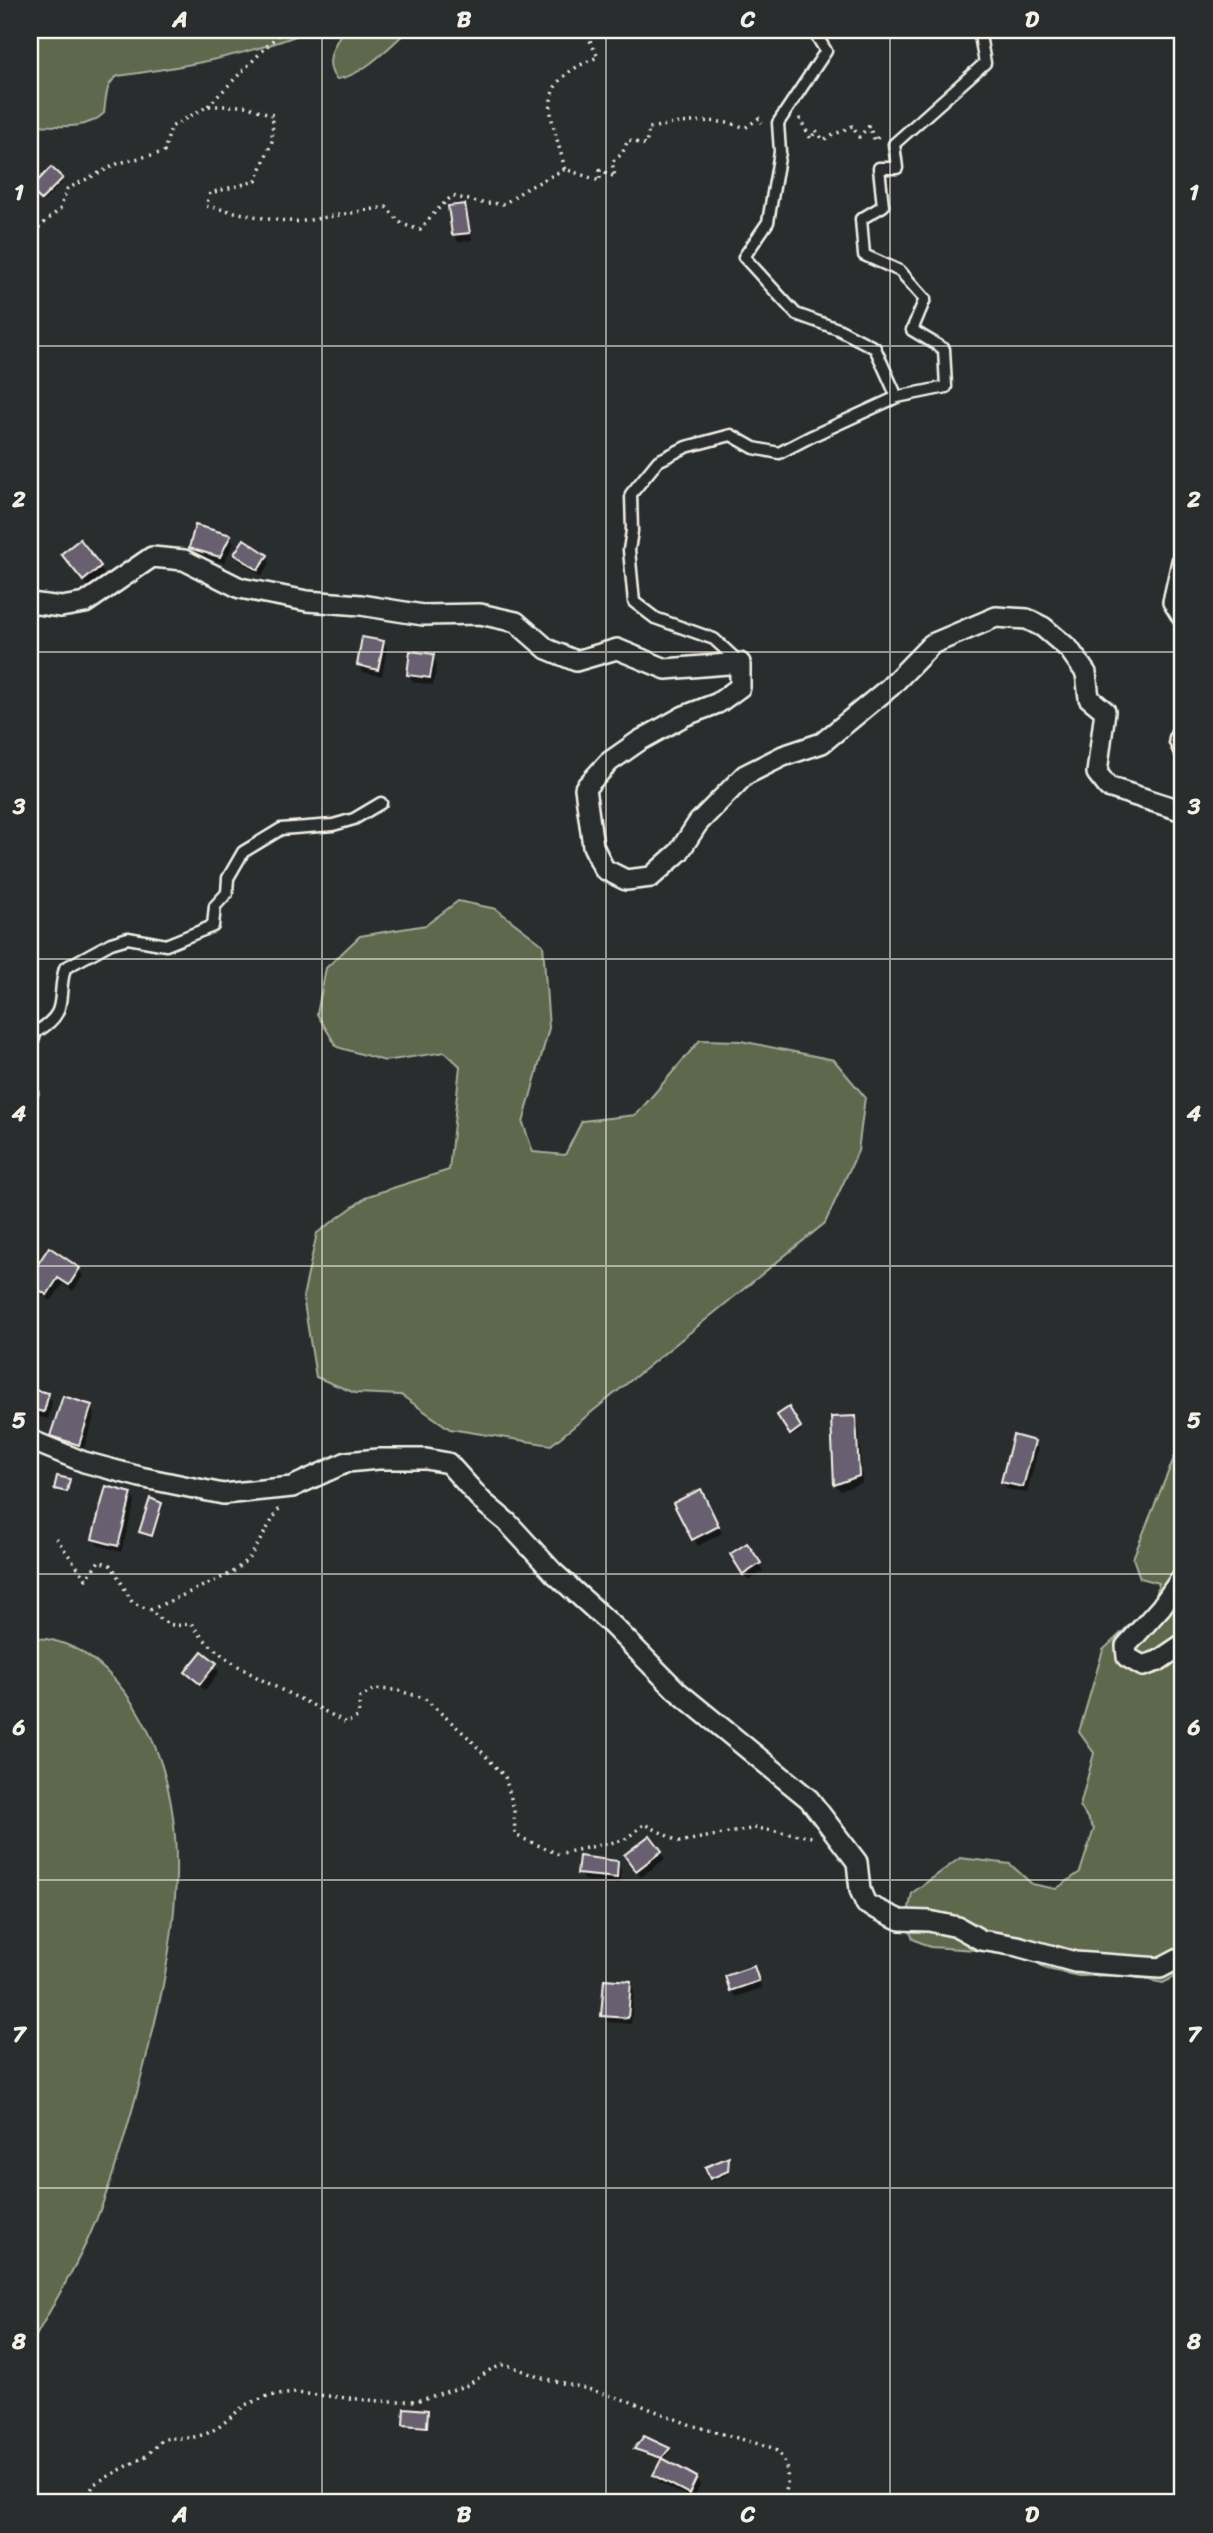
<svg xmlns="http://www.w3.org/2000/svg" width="1213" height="2533" font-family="Sriracha,sans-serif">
  <rect width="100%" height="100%" fill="#2a2d2e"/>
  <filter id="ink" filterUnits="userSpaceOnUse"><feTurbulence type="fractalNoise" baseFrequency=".0143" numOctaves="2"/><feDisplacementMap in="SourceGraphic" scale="14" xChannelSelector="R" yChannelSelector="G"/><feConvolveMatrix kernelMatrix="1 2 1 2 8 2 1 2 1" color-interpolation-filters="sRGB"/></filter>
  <g filter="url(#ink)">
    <g fill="#5d674e" stroke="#a8ac9b" stroke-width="2">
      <path d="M 30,30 L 311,30 C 250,55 183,67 118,76 C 105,83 106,100 104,113 C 86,132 53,125 30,125 Z"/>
      <path d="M 343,30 L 408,30 C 391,46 360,78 336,79 C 323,62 334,46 343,30 Z"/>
      <polygon points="458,901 496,909 543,945 549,1028 523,1123 533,1152 565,1155 582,1121 636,1115 700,1040 741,1041 834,1060 865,1097 858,1151 825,1223 551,1445 450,1429 401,1395 355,1393 316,1377 303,1297 317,1233 368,1196 449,1170 460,1066 445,1052 385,1061 337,1047 317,1014 326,968 360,936 426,925"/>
      <polygon points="1183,1436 1183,1973 1163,1983 1124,1975 1079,1976 1047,1969 1022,1953 930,1947 913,1939 906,1923 912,1893 960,1858 1010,1864 1032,1884 1056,1889 1080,1872 1094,1829 1080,1806 1094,1753 1079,1732 1103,1650 1155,1601 1159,1583 1140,1578 1133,1558"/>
      <path d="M 39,1638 C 81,1642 113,1672 135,1707 C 204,1817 172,1960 141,2078 C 126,2133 111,2188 88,2239 C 71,2276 49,2311 30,2347 L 30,1768 L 35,1730 L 30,1643 Z"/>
    </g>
    <g fill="#0007">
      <polygon points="61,179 63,182 43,202 34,192"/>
      <polygon points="464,206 468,213 472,240 458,242 454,235"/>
      <polygon points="196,527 230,537 234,543 224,563 195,555 191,548"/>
      <polygon points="236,554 266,556 270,563 262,576 240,561"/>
      <polygon points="68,561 100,567 104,574 88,586"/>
      <polygon points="383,642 387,649 382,676 362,672 358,665"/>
      <polygon points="432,656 437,663 433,685 413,682 409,675"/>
      <polygon points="49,1249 79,1269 83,1276 73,1291 63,1284 51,1301 30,1285 30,1279"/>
      <polygon points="30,1391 48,1395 52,1402 48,1419 30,1415"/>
      <polygon points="91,1407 95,1414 83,1451 56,1443 52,1436"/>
      <polygon points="788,1410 801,1431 793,1436 780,1415"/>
      <polygon points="855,1417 859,1424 862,1483 840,1491 836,1485 832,1419"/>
      <polygon points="1034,1442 1038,1449 1027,1493 1007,1489 1003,1482"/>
      <polygon points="69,1481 71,1484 68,1494 58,1492 56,1489"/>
      <polygon points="131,1495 135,1502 121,1552 98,1545 94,1538"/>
      <polygon points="704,1498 722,1533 698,1546 676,1504"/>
      <polygon points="161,1504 163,1507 153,1538 143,1535 141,1532"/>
      <polygon points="732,1555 759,1564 763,1571 748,1581"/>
      <polygon points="215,1665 219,1672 205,1690 191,1680 187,1673"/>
      <polygon points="661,1852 665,1859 641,1877 630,1863"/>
      <polygon points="617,1862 621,1869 620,1884 583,1880 579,1873"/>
      <polygon points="754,1968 762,1988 735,1997 731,1990"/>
      <polygon points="630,1983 634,1990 631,2024 607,2022 603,2015"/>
      <polygon points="728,2159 728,2174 713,2181 707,2168"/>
      <polygon points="427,2411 428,2429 406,2427 404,2424"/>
      <polygon points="636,2449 669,2449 671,2452 663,2461 696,2478 700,2485 693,2500 659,2482 655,2475 663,2460 638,2452"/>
    </g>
    <g fill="#686071" stroke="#f4f1e8" stroke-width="2">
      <polygon points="51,167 63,178 41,200 30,189"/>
      <polygon points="465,204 470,233 452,235 448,206"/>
      <polygon points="195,525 231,535 220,557 189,548"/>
      <polygon points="80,539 101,566 83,581 61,554"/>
      <polygon points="244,539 268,555 258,570 234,554"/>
      <polygon points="362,637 384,641 378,670 357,665"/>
      <polygon points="410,651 434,654 430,678 407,675"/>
      <polygon points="49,1247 80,1268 69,1285 58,1278 47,1295 30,1284 30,1276"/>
      <polygon points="30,1389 49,1393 44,1412 30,1409"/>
      <polygon points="63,1396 92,1405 79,1445 50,1436"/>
      <polygon points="789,1407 801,1427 790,1435 777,1415"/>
      <polygon points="856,1416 859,1476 834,1485 831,1417"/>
      <polygon points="1013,1435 1035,1441 1023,1487 1001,1482"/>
      <polygon points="57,1476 70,1479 67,1492 54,1489"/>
      <polygon points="106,1486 132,1493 118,1546 92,1539"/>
      <polygon points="701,1489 719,1526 692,1540 673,1503"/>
      <polygon points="150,1498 162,1503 152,1536 139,1532"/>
      <polygon points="747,1543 761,1563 743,1575 730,1554"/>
      <polygon points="202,1651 217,1663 200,1684 185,1672"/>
      <polygon points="650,1835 662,1851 636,1871 624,1855"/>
      <polygon points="579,1856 618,1861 617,1878 577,1874"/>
      <polygon points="754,1966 759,1981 730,1991 725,1976"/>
      <polygon points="604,1979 631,1981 628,2018 601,2016"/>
      <polygon points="729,2157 728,2171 710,2179 705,2167"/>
      <polygon points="404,2408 428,2410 427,2427 403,2425"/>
      <polygon points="644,2436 670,2448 662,2458 634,2449"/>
      <polygon points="662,2458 697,2477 689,2494 653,2475"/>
    </g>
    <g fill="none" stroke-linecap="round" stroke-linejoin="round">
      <defs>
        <g id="service">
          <polyline points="813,30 826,51 778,123 780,152 768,222 744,257 796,314 838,329 875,348 897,397"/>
          <polyline points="739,662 714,639 655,618 634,602 629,550 632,531 631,494 658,461 686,447 731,435 754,448 779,453 812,436 897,397 946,387 944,349 912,330 925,299 900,271 864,255 861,219 883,206 879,168 897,168 894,144 985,63 979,30"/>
          <path d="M 30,1050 L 36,1032 C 70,1012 56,1000 65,968 L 111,943 L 128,938 L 166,945 L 213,926 L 215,906 L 227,893 L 228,878 L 243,852 L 281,829 L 333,825 L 354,819 L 381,803"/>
          <polyline points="30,1084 32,1093 30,1094"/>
        </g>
        <g id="minor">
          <polyline points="1183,557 1173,602 1183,618"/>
          <polyline points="30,603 61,607 85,603 152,557 184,560 240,588 307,601 361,605 423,615 480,614 516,622 547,649 576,661 617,649 666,669 740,663 740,687 718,703 684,716 639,741 609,762 585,788 593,846 604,869 626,880 651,877 679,852 698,823 745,775 783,756 822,743 890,687 932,644 996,617 1027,619 1043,627 1069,649 1086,673 1089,698 1105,711 1097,773 1108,787 1183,811"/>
          <polyline points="1183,728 1179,740 1183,749"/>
          <polyline points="30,1440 84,1462 140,1477 223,1494 292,1487 347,1462 378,1459 426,1459 448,1463 483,1502 508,1523 553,1572 613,1626 677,1691 809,1799 857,1862 860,1890 866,1904 900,1920 929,1921 958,1927 981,1940 1017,1946 1075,1962 1160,1968 1183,1956"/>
          <polyline points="1183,1576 1161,1607 1126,1646 1127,1657 1143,1666 1158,1661 1183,1644"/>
        </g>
      </defs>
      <use href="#service" stroke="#f4f1e8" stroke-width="15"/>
      <use href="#minor" stroke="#f4f1e8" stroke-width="24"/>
      <g stroke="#f4f1e8" stroke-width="3.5" stroke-dasharray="2 5" stroke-linecap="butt">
        <polyline points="208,106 283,30"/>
        <polyline points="799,120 800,119 811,139 816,130 823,140 852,126 859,137 869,126 875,141 879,136"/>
        <path d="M 565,169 C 551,112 530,84 598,57 L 585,30"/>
        <path d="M 30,239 L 35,231 L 60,209 L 67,189 L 119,163 L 164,152 L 171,127 L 208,106 L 245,106 L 273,115 L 272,141 L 256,181 L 210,193 L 206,206 L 268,219 L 298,222 L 386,207 L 402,224 L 420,230 L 437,210 L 452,196 L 482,203 L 504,204 L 524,190 L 565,169 L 600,181 L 600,170 L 615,177 L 612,162 L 622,154 L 628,140 L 646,145 L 649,128 C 679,123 717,116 745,128 L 759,118 L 762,123"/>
        <path d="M 279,1509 L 250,1557 L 232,1573 L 150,1610 C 164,1623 171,1629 191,1623 C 223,1671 298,1694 346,1723 L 358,1717 L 360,1698 L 374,1689 L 396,1690 L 424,1698 L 469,1738 L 505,1777 L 514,1809 L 515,1835 L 558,1854 L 624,1840 L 645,1824 L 679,1842 L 756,1828 L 812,1837"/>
        <polyline points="56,1538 86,1579 99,1561 112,1566 132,1602 150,1610"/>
        <path d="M 91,2503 L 91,2490 L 94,2484 L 146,2456 L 162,2440 L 170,2438 L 190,2438 L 206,2434 L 219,2427 L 245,2405 L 268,2396 L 296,2393 L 379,2401 L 416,2401 L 468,2385 L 490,2370 L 503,2365 L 511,2366 L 538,2377 L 588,2389 L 635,2403 L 691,2425 L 773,2448 C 792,2463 788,2482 784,2503"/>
      </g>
      <use href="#service" stroke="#2a2d2e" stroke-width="10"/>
      <use href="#minor" stroke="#2a2d2e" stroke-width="19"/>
    </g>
  </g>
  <path fill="none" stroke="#f4f1e8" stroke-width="2" stroke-opacity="0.55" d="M 322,30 L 322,2503M 606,30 L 606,2503M 890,30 L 890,2503M 30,346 L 1183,346M 30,652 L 1183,652M 30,959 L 1183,959M 30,1266 L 1183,1266M 30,1574 L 1183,1574M 30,1880 L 1183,1880M 30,2188 L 1183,2188"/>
  <rect width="1213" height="2533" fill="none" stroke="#2a2d2e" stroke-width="77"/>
  <rect x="38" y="38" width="1136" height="2456" fill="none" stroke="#f4f1e8" stroke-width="2.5"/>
  <g font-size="23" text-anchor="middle" font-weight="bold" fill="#f4f1e8">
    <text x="180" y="27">A</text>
    <text x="464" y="27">B</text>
    <text x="748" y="27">C</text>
    <text x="1032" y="27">D</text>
    <text x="19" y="200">1</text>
    <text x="1194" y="200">1</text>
    <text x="19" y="507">2</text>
    <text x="1194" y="507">2</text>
    <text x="19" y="814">3</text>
    <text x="1194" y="814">3</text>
    <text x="19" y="1121">4</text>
    <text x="1194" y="1121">4</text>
    <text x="19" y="1428">5</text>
    <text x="1194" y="1428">5</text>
    <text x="19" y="1735">6</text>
    <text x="1194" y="1735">6</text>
    <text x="19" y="2042">7</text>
    <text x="1194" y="2042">7</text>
    <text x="19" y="2349">8</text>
    <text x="1194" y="2349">8</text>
    <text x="180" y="2522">A</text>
    <text x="464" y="2522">B</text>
    <text x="748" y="2522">C</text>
    <text x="1032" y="2522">D</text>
  </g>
</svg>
